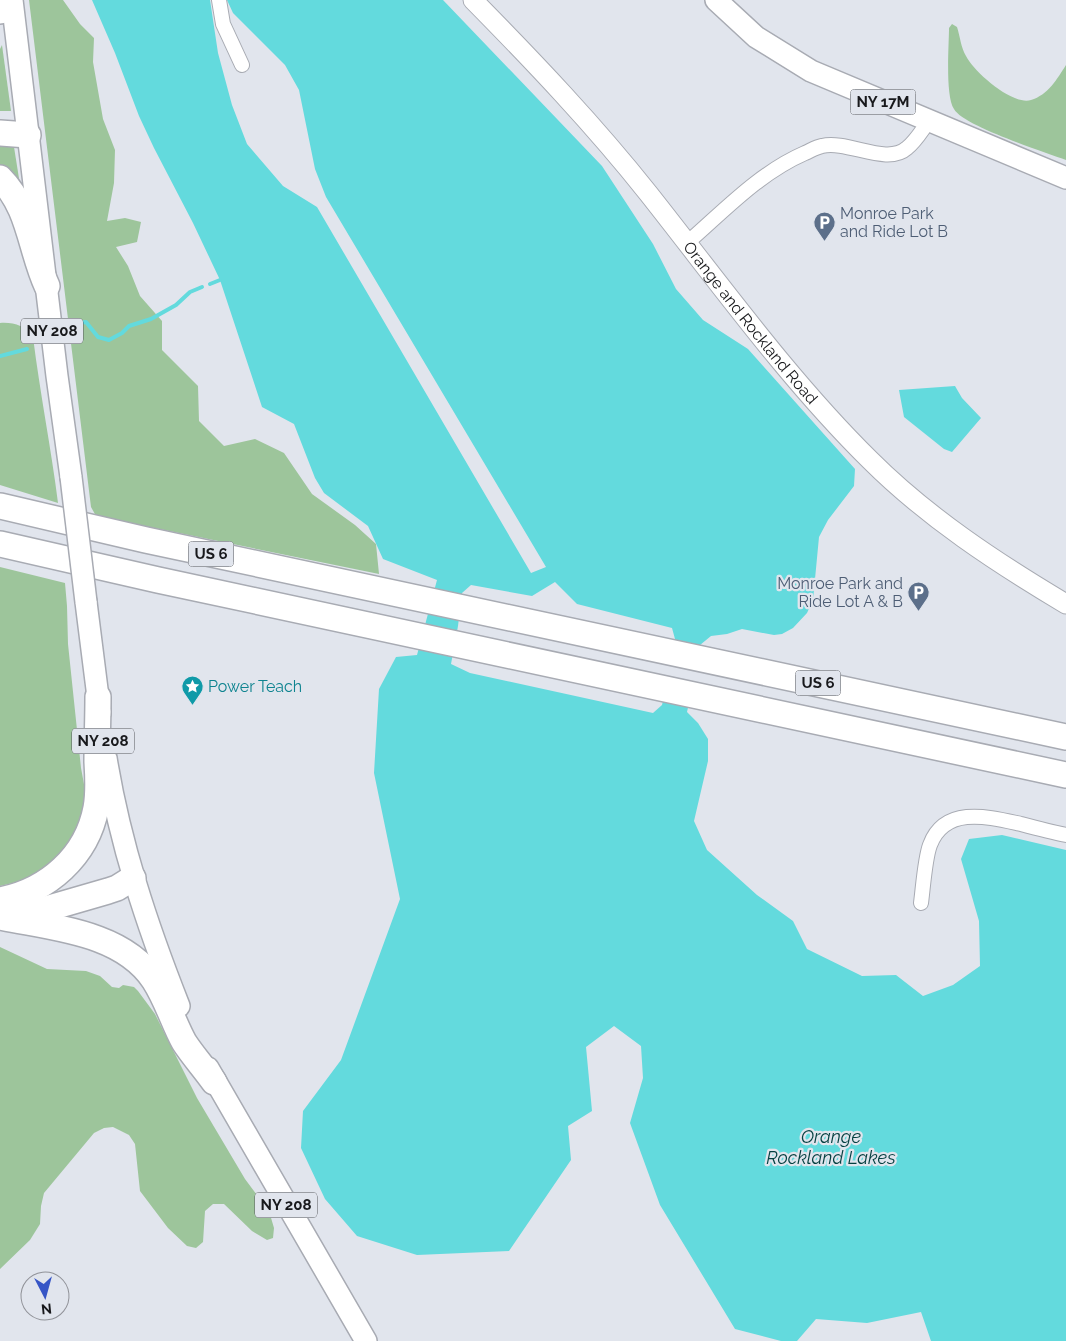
<svg xmlns="http://www.w3.org/2000/svg" width="1066" height="1341" font-family="Raleway,sans-serif">
  <rect width="100%" height="100%" fill="#e1e5ed"/>
  <g fill="#9dc59b">
    <polygon points="29,0 63,0 80,24 94,38 93,62 103,119 115,150 114,183 107,221 125,218 141,222 137,242 116,247 128,266 140,296 162,321 162,350 198,386 199,421 224,446 255,439 284,453 312,494 355,525 376,544 379,574 96,516 91,507"/>
    <path d="M 952,24 L 957,27 C 960,36 961,48 966,56 C 974,72 1013,106 1031,100 C 1048,95 1057,79 1066,65 L 1066,160 C 1045,152 963,126 954,109 C 945,95 949,46 949,28 Z"/>
    <polygon points="2,45 11,111 0,111 0,49"/>
    <polygon points="0,145 14,147 21,191 0,169"/>
    <path d="M 0,323 C 14,322 25,326 33,337 C 40,393 51,448 58,503 L 0,485 Z"/>
    <polygon points="0,567 65,583 67,606 68,644 81,768 86,795 82,815 73,839 64,852 36,875 21,881 0,886"/>
    <polygon points="0,947 47,969 86,971 100,976 112,987 119,988 123,985 134,987 138,991 155,1014 197,1098 245,1179 269,1211 274,1228 273,1238 267,1240 252,1231 224,1204 213,1204 205,1211 203,1242 196,1248 187,1246 168,1228 140,1191 135,1144 129,1135 113,1127 104,1128 94,1133 44,1193 41,1206 40,1224 30,1240 0,1269"/>
  </g>
  <g fill="#63dadd" fill-rule="evenodd">
    <path d="M 92,0 L 210,0 L 218,53 L 232,105 L 247,144 L 283,186 L 317,207 L 531,573 L 546,567 L 326,197 L 315,169 L 299,90 L 285,65 L 233,13 L 227,0 L 443,0 L 602,166 L 653,244 L 676,289 L 703,320 L 748,349 L 855,469 L 854,486 L 828,520 L 819,537 L 813,600 L 807,613 L 793,628 L 782,634 L 774,635 L 742,629 L 727,634 L 711,636 L 700,645 L 695,676 L 687,712 L 698,723 L 708,739 L 708,761 L 694,821 L 707,850 L 757,895 L 793,921 L 807,949 L 862,976 L 896,975 L 923,996 L 953,985 L 980,966 L 979,921 L 961,859 L 969,839 L 1002,835 L 1066,850 L 1066,1341 L 931,1341 L 921,1312 L 867,1323 L 816,1319 L 797,1341 L 781,1341 L 735,1329 L 660,1205 L 630,1123 L 643,1078 L 641,1046 L 614,1026 L 586,1047 L 592,1111 L 568,1126 L 571,1160 L 509,1251 L 417,1255 L 357,1236 L 325,1199 L 301,1148 L 303,1111 L 341,1060 L 400,899 L 374,773 L 379,689 L 396,657 L 417,655 L 437,580 L 383,559 L 368,526 L 324,493 L 315,478 L 294,424 L 262,407 L 220,280 L 193,223 L 154,148 L 139,116 L 115,53 ZM 555,582 L 577,604 L 672,628 L 675,639 L 670,672 L 662,705 L 653,713 L 470,673 L 451,664 L 458,626 L 462,593 L 471,585 L 532,596 Z"/>
    <polygon points="955,386 962,398 981,418 952,452 944,449 904,417 899,390"/>
  </g>
  <polygon fill="#e1e5ed" points="672,641 699,665 694,688 661,700 668,671"/>
  <g fill="none" stroke-linecap="round" stroke-linejoin="round">
    <g stroke="#63dadd" stroke-width="4">
      <polyline points="210,284 220,280"/>
      <polyline points="78,323 86,322 98,337 109,340 122,333 129,326 151,319 176,305 190,292 202,287"/>
      <polyline points="0,356 27,349"/>
    </g>
    <defs>
      <g id="street">
        <polyline points="219,0 223,24 242,65"/>
        <path d="M 687,243 C 724,211 759,173 805,153 C 810,151 816,147 822,146 C 848,140 887,166 907,148 C 916,141 922,130 929,121"/>
        <path d="M 921,903 C 923,888 925,858 930,845 C 945,805 989,817 1021,824 C 1036,828 1051,832 1066,835"/>
      </g>
      <g id="secondary">
        <path id="s1" d="M 473,0 C 534,62 594,125 648,193 C 720,284 788,379 870,460 C 927,517 997,563 1066,604"/>
      </g>
      <g id="primary">
        <polyline points="12,0 57,376 71,477"/>
        <polyline points="716,0 756,37 811,71 1066,178"/>
        <polyline points="86,602 100,713"/>
        <path d="M 106,758 C 120,844 147,925 179,1006"/>
        <polyline points="208,1068 366,1341"/>
      </g>
      <g id="highway">
        <polyline points="0,11 1,0"/>
        <polyline points="0,133 28,135"/>
        <path d="M 0,178 C 30,208 30,249 47,286"/>
        <polyline points="0,506 146,540 1066,737"/>
        <polyline points="0,544 158,580 1066,775"/>
        <path d="M 0,900 C 48,891 87,856 96,808 C 99,792 98,778 97,762 C 97,740 98,718 98,697"/>
        <polyline points="12,914 39,911 108,891 117,888 133,878"/>
        <path d="M 0,917 C 53,928 122,932 154,980 C 167,1000 173,1022 184,1042 C 193,1056 205,1069 214,1082"/>
      </g>
    </defs>
    <use href="#street" stroke="#a8abb3" stroke-width="16"/>
    <use href="#secondary" stroke="#a8abb3" stroke-width="21"/>
    <use href="#primary" stroke="#a8abb3" stroke-width="24"/>
    <use href="#highway" stroke="#a8abb3" stroke-width="28"/>
    <use href="#street" stroke="#fff" stroke-width="14"/>
    <use href="#secondary" stroke="#fff" stroke-width="19"/>
    <use href="#primary" stroke="#fff" stroke-width="21"/>
    <use href="#highway" stroke="#fff" stroke-width="25"/>
    <defs>
      <polyline id="primary-bridge" points="71,477 86,602"/>
    </defs>
    <use href="#primary-bridge" stroke="#a8abb3" stroke-width="24" stroke-linecap="butt"/>
    <use href="#primary-bridge" stroke="#fff" stroke-width="21"/>
  </g>
  <defs>
    <symbol id="parking-pin" viewBox="-11 -11 22 30"><path d="M0 17L-7.5 6A9.5 9.5 0 1 1 7.5 6Z" fill="#5c6f8a" stroke="#e1e5ed"/><path d="M-3.5-5.5H1a3.5 3.5 0 0 1 0 7H-1V5.5H-3.5ZM-1-3.4V-.6H.8a1.4 1.4 0 0 0 0-2.8Z" fill="#fff"/></symbol>
    <symbol id="sight-pin" viewBox="-11 -11 22 30"><path d="M0 17L-7.5 6A9.5 9.5 0 1 1 7.5 6Z" fill="#0f9aa8" stroke="#e1e5ed"/><path d="M0-6L1.8-2.2L6-1.7L2.9 1.2L3.7 5.4L0 3.3L-3.7 5.4L-2.9 1.2L-6-1.7L-1.8-2.2Z" fill="#fff"/></symbol>
  </defs>
  <g fill-rule="evenodd">
    <use href="#parking-pin" x="812" y="210" width="25" height="34"/>
    <use href="#parking-pin" x="906" y="580" width="25" height="34"/>
    <use href="#sight-pin" x="180" y="674" width="25" height="34"/>
  </g>
  <g text-anchor="middle" dominant-baseline="central" stroke-width="4.5" stroke-linejoin="round" paint-order="stroke">
    <g fill="#e1e5ed" stroke="#54565b" stroke-width="1">
      <rect x="850.5" y="89.5" width="65" height="25" rx="4"/>
      <rect x="21" y="318.5" width="62" height="25" rx="4"/>
      <rect x="188.5" y="541.5" width="45" height="25" rx="4"/>
      <rect x="795.5" y="670.5" width="45" height="25" rx="4"/>
      <rect x="72" y="728.5" width="62" height="25" rx="4"/>
      <rect x="255" y="1192.5" width="62" height="25" rx="4"/>
    </g>
    <g font-size="15" font-weight="bold" fill="#18191c">
      <text x="883" y="102">NY 17M</text>
      <text x="52" y="331">NY 208</text>
      <text x="211" y="554">US 6</text>
      <text x="818" y="683">US 6</text>
      <text x="103" y="741">NY 208</text>
      <text x="286" y="1205">NY 208</text>
    </g>
    <g font-size="16" fill="#4e5e75" stroke="#e1e5ed" text-anchor="start">
      <text x="840" y="213">Monroe Park<tspan x="840" dy="18">and Ride Lot B</tspan></text>
      <text x="903" y="583" text-anchor="end">Monroe Park and<tspan x="903" dy="18">Ride Lot A &amp; B</tspan></text>
    </g>
    <g font-size="16" fill="#18191c" stroke="#e1e5ed">
      <text stroke="none"><textPath href="#s1" startOffset="426">Orange and Rockland Road</textPath></text>
    </g>
    <g font-size="16" fill="#0d838f" stroke="#e1e5ed" text-anchor="start">
      <text x="208" y="686">Power Teach</text>
    </g>
    <g font-size="18" font-style="italic" fill="#043f40" stroke="#e1e5ed">
      <text x="831" y="1136">Orange<tspan x="831" dy="21">Rockland Lakes</tspan></text>
    </g>
  </g>
  <g transform="translate(45 1296) rotate(174)"><circle r="24" fill="#e1e5ed" stroke="#919399"/>
  <path d="M0-4L9 19L0 12L-9 19Z" fill="#3655c6"/>
  <text y="-8" font-size="14" font-weight="bold" text-anchor="middle" fill="#18191c">N</text>
  </g>
</svg>
